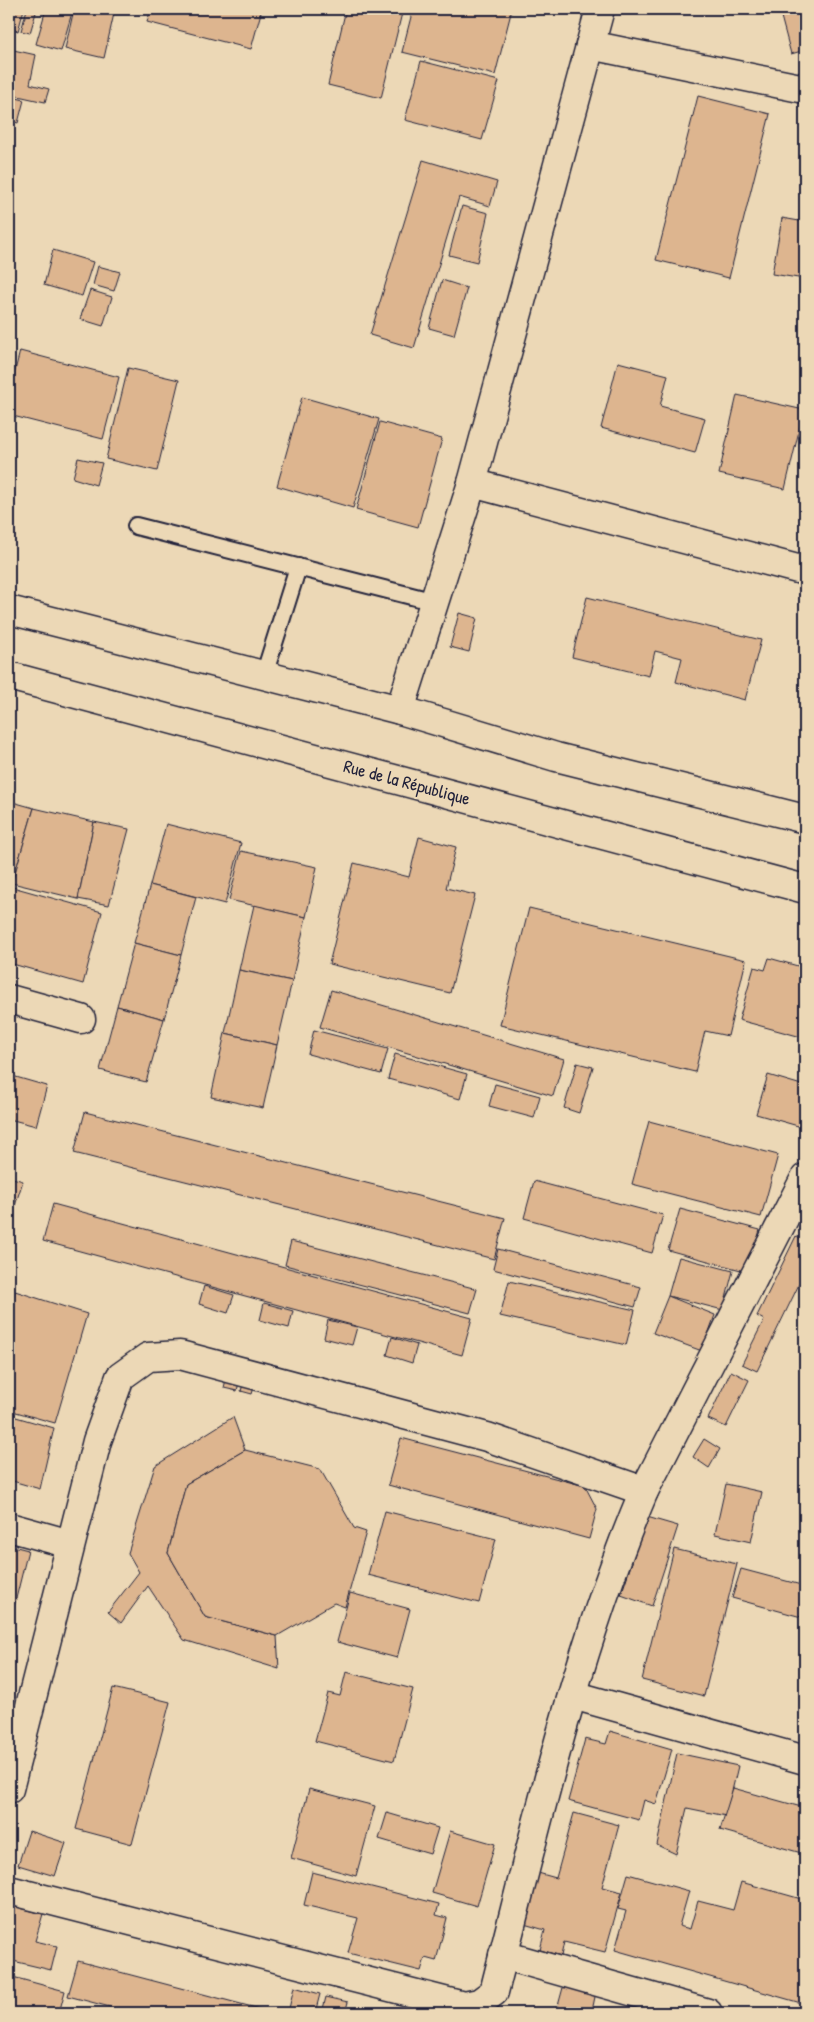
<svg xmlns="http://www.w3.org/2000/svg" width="814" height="2022" font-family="'Patrick Hand',sans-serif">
  <rect width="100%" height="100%" fill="#ecd8b6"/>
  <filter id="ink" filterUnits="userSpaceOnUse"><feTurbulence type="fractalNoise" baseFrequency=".02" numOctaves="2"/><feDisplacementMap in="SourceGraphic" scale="10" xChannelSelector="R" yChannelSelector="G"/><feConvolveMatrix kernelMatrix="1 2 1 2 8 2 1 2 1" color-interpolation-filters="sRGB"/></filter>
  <g filter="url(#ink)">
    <g fill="#ddb58f" stroke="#22223b">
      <polygon points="9,9 24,9 18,31 9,28"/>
      <polygon points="27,9 37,9 30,33 21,31"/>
      <polygon points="46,9 73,9 61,51 36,44"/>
      <polygon points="74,9 115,9 104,58 65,49"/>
      <polygon points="151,9 262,9 251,49 147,22"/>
      <polygon points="346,9 403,9 381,98 328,85"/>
      <polygon points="413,9 512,9 495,75 402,52"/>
      <polygon points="779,9 805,9 805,50 791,54"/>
      <polygon points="9,49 36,55 30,84 49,89 45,102 9,94"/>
      <polygon points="421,61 499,81 482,140 405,120"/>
      <polygon points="9,96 24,100 18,123 9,120"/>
      <polygon points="698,96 770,114 729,278 656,260"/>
      <polygon points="423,160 497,182 490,206 459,197 414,348 370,335"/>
      <polygon points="462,206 488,213 477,262 449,255"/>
      <polygon points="782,218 805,222 805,279 772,274"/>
      <polygon points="53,250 93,262 82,296 44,285"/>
      <polygon points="98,266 120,272 114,291 93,285"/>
      <polygon points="442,280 467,288 454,335 429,328"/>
      <polygon points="90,290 112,297 103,326 80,319"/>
      <polygon points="20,351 119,377 103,439 9,415 9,394"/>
      <polygon points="618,362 668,375 660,406 705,418 695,453 601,428"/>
      <polygon points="128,368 179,380 157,471 106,459"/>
      <polygon points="737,395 804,410 785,489 719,474"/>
      <polygon points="302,397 379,419 353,508 277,486"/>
      <polygon points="380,422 442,439 418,527 356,510"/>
      <polygon points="78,458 102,463 96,485 73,478"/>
      <polygon points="587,597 761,640 745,700 676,682 682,658 655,651 649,676 572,657"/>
      <polygon points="459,613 477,618 469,652 450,647"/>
      <polygon points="9,801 34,808 12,883 9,882"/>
      <polygon points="34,808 94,822 78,899 12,883"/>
      <polygon points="94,822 129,829 109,905 78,899"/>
      <polygon points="166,824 241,843 225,904 150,885"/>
      <polygon points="419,837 456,847 446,888 475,895 450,993 329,964 354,863 409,877"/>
      <polygon points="241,851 317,867 306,917 229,900"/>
      <polygon points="150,885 196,897 181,955 134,943"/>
      <polygon points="9,886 102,912 83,984 9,963"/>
      <polygon points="254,905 306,917 292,981 239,970"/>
      <polygon points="529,908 746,960 728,1036 705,1031 695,1072 500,1025"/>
      <polygon points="134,943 181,955 164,1019 117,1006"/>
      <polygon points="769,958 805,968 805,1038 739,1020 754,967 765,970"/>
      <polygon points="239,970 292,981 277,1045 225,1033"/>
      <polygon points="331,990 564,1059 553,1096 320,1027"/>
      <polygon points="117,1006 164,1019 146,1082 100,1070"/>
      <polygon points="314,1030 388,1049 381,1074 308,1054"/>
      <polygon points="225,1033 277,1045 263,1108 211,1097"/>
      <polygon points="395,1054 467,1074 460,1099 388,1079"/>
      <polygon points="577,1063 593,1067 579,1113 564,1108"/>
      <polygon points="9,1075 47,1086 36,1126 9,1119"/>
      <polygon points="768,1075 805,1086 805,1128 756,1114"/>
      <polygon points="495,1084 540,1096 534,1118 489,1106"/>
      <polygon points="85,1112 505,1218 494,1259 74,1153"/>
      <polygon points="649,1121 778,1155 761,1217 632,1184"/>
      <polygon points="9,1177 23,1181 11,1218 9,1218"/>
      <polygon points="534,1181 663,1215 652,1253 524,1218"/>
      <polygon points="53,1204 472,1318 462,1355 43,1241"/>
      <polygon points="680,1209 760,1230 748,1272 668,1250"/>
      <polygon points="805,1232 805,1272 757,1371 742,1364 764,1320 757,1316 796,1236 801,1240"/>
      <polygon points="291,1241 477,1289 470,1313 285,1265"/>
      <polygon points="498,1249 641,1287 635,1307 493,1269"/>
      <polygon points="679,1257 733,1271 723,1310 668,1296"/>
      <polygon points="509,1281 635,1310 626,1345 500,1316"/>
      <polygon points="204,1286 234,1295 228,1313 199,1304"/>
      <polygon points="15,1291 87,1314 55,1423 9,1410 9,1316"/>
      <polygon points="668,1296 715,1315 702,1351 653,1333"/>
      <polygon points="264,1303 293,1311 289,1328 260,1320"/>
      <polygon points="328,1320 357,1327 352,1345 324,1338"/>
      <polygon points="392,1337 417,1345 412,1363 387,1355"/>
      <polygon points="731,1371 749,1380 726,1427 708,1419"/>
      <polygon points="226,1379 239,1382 237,1391 224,1388"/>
      <polygon points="244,1381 255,1384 252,1394 241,1391"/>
      <polygon points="9,1415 54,1428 40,1489 9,1480"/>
      <polygon points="233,1417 245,1450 186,1484 168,1553 205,1617 277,1636 279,1669 184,1640 148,1586 121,1623 108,1612 139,1572 128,1553 155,1466"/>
      <polygon points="401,1438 585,1486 597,1509 589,1539 388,1485"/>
      <polygon points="704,1439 720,1449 709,1468 693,1457"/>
      <polygon points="245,1450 320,1469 354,1528 366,1532 345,1607 334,1603 277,1636 205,1617 168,1553 186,1484"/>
      <polygon points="726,1484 762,1492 751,1542 715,1534"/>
      <polygon points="385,1511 496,1539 479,1603 368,1575"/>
      <polygon points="647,1517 678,1526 652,1606 621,1595"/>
      <polygon points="9,1545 28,1550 9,1627"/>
      <polygon points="674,1549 737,1564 704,1696 642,1680"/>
      <polygon points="741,1569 805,1586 805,1618 732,1598"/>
      <polygon points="350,1593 410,1609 397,1658 337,1642"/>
      <polygon points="346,1672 413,1689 394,1761 315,1741 328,1693 340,1696"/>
      <polygon points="113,1688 170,1702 132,1844 76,1829"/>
      <polygon points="610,1731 672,1749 656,1804 644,1800 639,1820 568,1801 585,1739 606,1744"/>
      <polygon points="677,1753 738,1766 726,1816 687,1808 676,1854 657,1845"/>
      <polygon points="733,1788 805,1808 805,1854 720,1830"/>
      <polygon points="309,1789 375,1806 356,1876 291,1858"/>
      <polygon points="387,1813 438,1828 430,1854 379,1839"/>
      <polygon points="574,1813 619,1825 602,1887 622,1892 605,1952 564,1942 561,1956 540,1950 545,1930 524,1924 538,1873 556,1878"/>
      <polygon points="29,1831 66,1843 55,1876 18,1865"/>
      <polygon points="450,1831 495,1844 477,1906 432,1893"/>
      <polygon points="312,1872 439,1904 436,1915 447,1918 436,1961 425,1958 421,1971 348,1953 358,1918 304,1905"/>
      <polygon points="628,1874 689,1891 679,1926 690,1929 698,1901 733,1910 741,1882 805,1900 805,1988 801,2003 615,1950 626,1911 618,1909"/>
      <polygon points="9,1905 43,1914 35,1941 57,1946 51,1970 9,1960"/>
      <polygon points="78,1961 275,2013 133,2013 68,1996"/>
      <polygon points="9,1976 65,1991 59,2013 9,2013"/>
      <polygon points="564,1984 596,1992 592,2011 603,2013 556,2013"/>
      <polygon points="294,1987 320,1994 315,2013 288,2013"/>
      <polygon points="326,1997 348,2002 345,2013 322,2013"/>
    </g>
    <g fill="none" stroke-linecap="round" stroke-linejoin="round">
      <defs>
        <g id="lane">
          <polyline points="136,526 435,602"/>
          <polyline points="264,675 298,567"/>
        </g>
        <g id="street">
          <polyline points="590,45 805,89"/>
          <polyline points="472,483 805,571"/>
          <polyline points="400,710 472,483 600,9"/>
          <polyline points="9,999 81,1019"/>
          <polyline points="9,1527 70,1544"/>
          <polyline points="573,1695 805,1760"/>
          <polyline points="9,1789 97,1441 120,1377 148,1357 180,1355 487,1437 644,1491"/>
          <path d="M 9,1890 L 464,2006 L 479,2003 L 494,1992 C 537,1824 576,1651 644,1491 L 805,1178"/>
          <polyline points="503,1955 708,2013"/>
        </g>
        <g id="secondary">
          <polyline points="9,610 400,710 556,757 805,819"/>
          <polyline points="9,676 805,889"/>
        </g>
      </defs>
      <use href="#lane" stroke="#22223b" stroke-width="20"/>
      <use href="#street" stroke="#22223b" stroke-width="31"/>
      <use href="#secondary" stroke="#22223b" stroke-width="31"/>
      <use href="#lane" stroke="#ecd8b6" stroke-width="16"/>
      <use href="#street" stroke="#ecd8b6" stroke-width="28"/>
      <use href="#secondary" stroke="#ecd8b6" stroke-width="28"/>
    </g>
  </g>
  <g text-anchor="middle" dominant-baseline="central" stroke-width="4" stroke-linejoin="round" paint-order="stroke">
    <g font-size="18" fill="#22223b" stroke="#ecd8b6">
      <text transform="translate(407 782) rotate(15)">Rue de la République</text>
    </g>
  </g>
  <rect width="814" height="2022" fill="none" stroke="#ecd8b6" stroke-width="30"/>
  <rect x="15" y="15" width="784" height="1992" fill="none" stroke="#22223b" stroke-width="2" filter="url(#ink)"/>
</svg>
